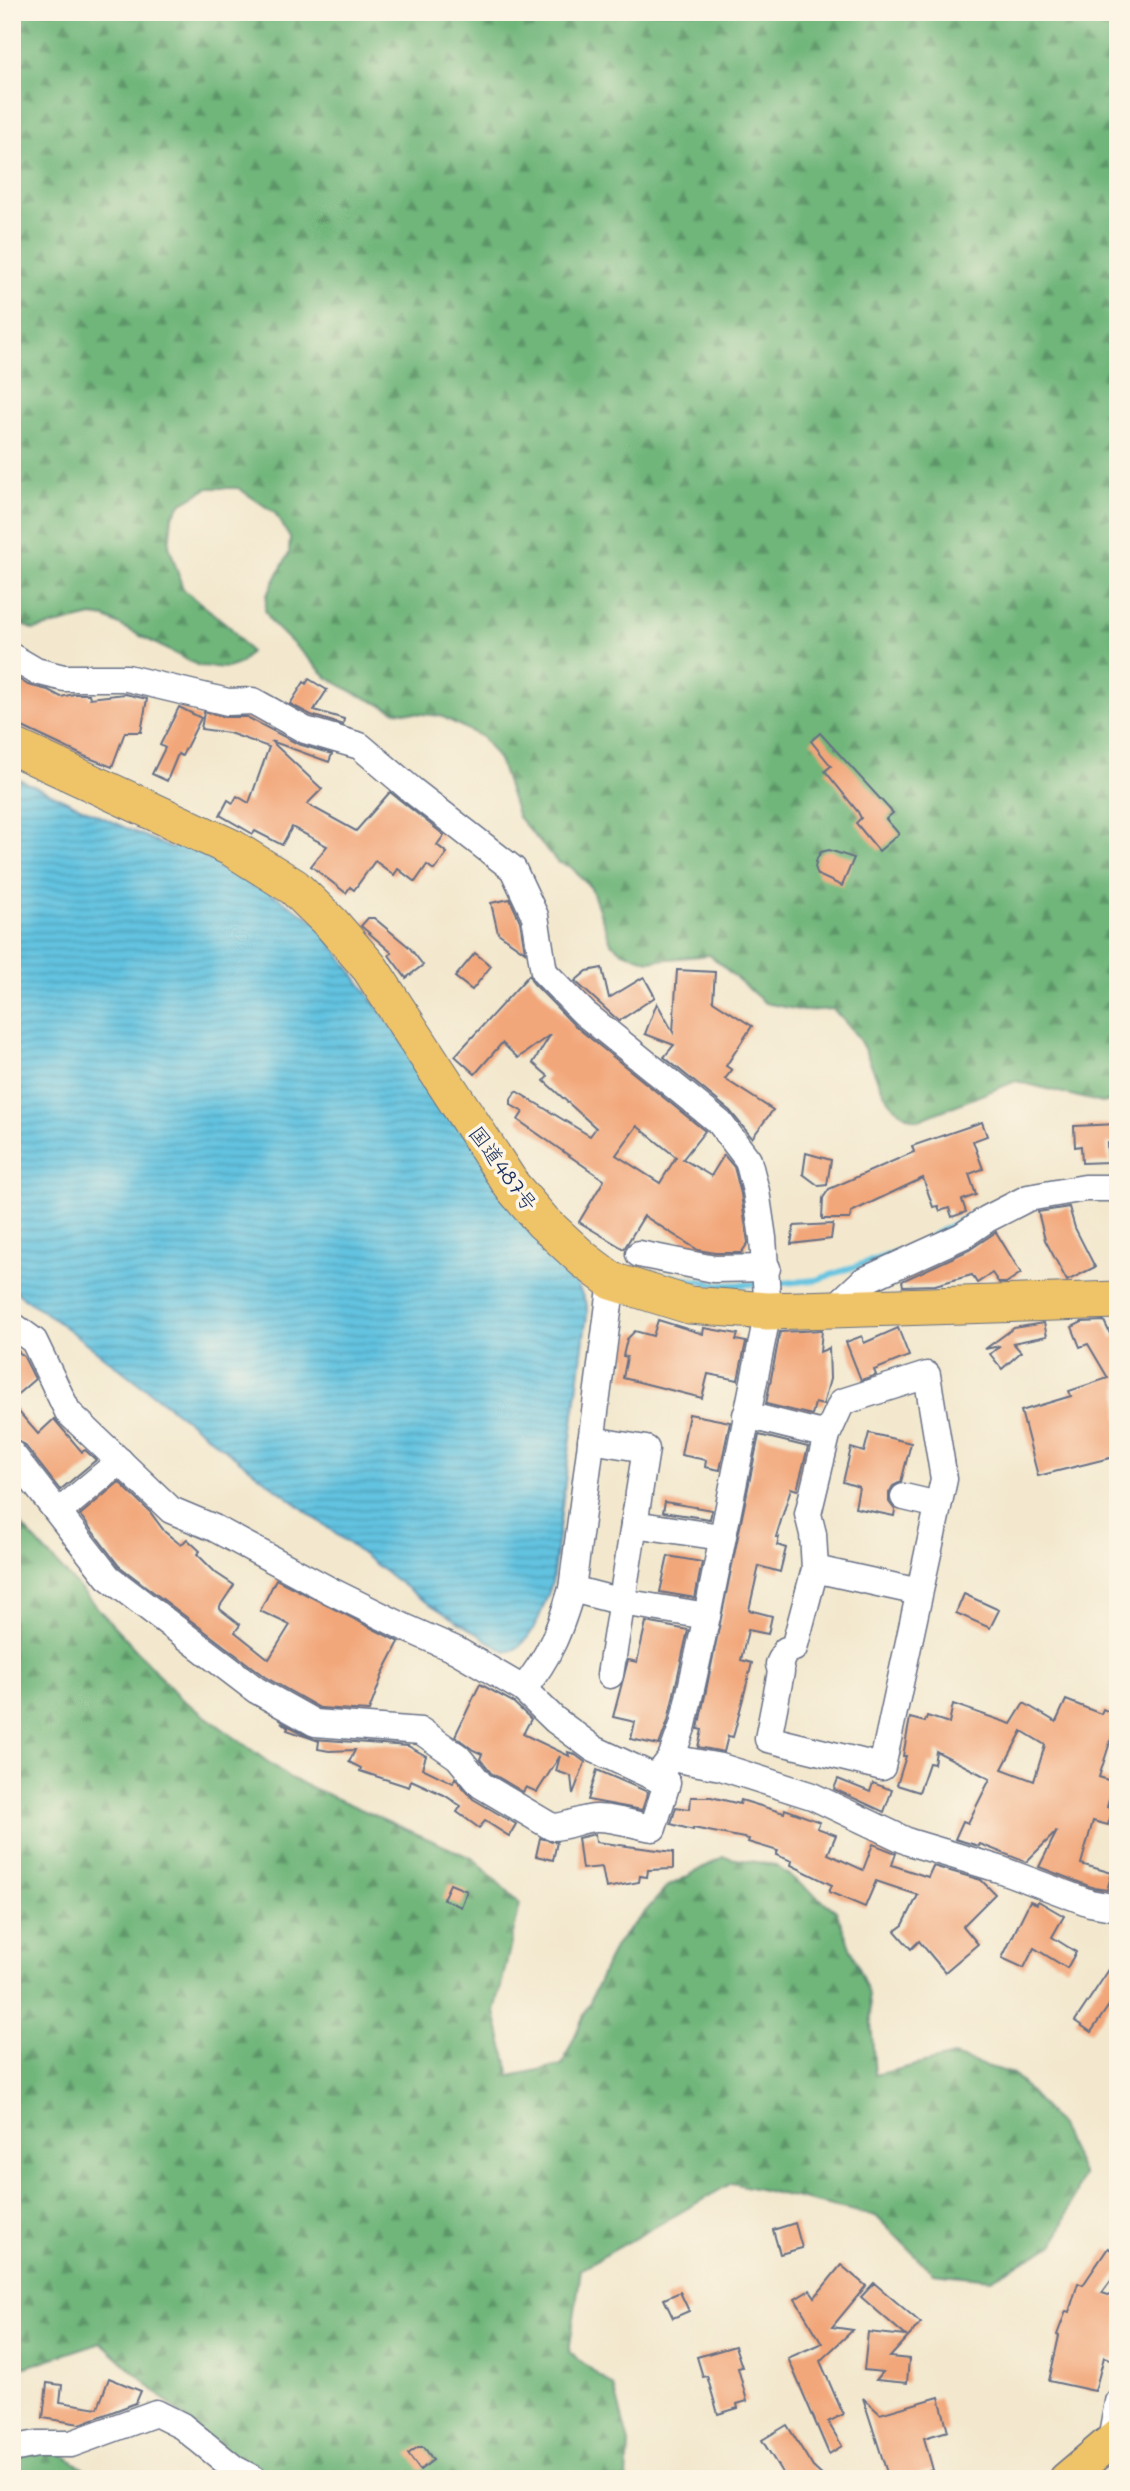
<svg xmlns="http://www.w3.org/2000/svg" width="1130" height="2491" font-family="Mali,'Klee One',sans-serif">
  <defs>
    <pattern id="forest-firs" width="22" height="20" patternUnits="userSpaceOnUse" patternTransform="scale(1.75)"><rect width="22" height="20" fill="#70b67a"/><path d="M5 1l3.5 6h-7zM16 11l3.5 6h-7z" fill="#5b9467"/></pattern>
    <pattern id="water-rules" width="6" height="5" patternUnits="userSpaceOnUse" patternTransform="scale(1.75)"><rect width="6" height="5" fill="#62c3e0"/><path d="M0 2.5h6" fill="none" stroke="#509fb9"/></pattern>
  </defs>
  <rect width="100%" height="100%" fill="#fcf5e5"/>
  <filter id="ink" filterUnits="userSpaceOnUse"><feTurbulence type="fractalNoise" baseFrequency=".0143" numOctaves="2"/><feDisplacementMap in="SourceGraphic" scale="14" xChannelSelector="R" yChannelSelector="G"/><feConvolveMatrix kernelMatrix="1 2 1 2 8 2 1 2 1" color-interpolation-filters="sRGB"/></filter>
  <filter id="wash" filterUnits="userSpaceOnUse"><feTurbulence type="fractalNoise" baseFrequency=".00686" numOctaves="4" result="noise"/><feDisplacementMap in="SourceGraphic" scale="28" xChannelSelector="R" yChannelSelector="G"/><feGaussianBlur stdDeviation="1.57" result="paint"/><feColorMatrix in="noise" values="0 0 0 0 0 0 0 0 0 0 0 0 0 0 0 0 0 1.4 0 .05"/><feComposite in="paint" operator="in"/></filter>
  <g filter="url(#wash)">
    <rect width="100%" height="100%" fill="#f3e8ce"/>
    <g fill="url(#forest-firs)" stroke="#46726c" stroke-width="2">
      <path d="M 12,12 L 1118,12 L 1118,1100 L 1102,1103 L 1016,1081 L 919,1120 C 883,1114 877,1071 861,1043 C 855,1031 842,1019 833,1009 L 804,1011 L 765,1003 L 710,955 L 649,961 L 623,952 L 611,943 L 591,888 L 571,867 L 557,862 L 518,817 L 499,760 L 482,737 L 441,716 L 395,711 L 355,693 L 328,678 L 272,623 L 265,610 L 267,595 L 289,553 L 290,538 L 275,513 L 238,488 L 208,488 L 182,503 L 172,516 L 169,545 L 183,589 L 230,627 L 250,652 L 241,663 L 228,668 L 199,666 L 106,618 L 92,616 L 34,630 L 20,624 L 12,616 L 12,533 L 19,519 L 12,505 Z"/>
      <polygon points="12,1515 179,1697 290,1778 474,1859 520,1904 495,2012 510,2076 562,2065 614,1947 667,1887 723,1857 775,1865 836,1911 869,1995 875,2075 953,2056 1013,2074 1057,2122 1083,2175 1055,2244 991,2279 933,2273 876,2216 732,2183 581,2269 569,2352 614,2387 629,2443 627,2479 263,2479 233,2462 101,2342 26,2367 12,2367"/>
      <polygon points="53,2448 99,2479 12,2479 12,2450"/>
    </g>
    <path fill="url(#water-rules)" stroke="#3e799f" stroke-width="2" d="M 12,776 L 172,849 L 180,835 L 316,922 L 576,1282 L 587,1305 L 587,1315 L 552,1583 C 544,1605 532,1648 506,1652 L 417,1596 L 69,1330 L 12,1289 Z"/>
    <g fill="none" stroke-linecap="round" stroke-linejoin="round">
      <g stroke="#62c3e0" stroke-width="6">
        <polyline points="932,1236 969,1216"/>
        <polyline points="637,1271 723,1285 758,1284"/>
        <polyline points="773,1284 816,1280 897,1252"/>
      </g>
    </g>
    <g id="blocks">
      <g fill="#f2a77a" fill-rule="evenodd">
        <polygon points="12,675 28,685 48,690 61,697 74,694 89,694 90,698 125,694 147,699 141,732 125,732 112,767 84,756 12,722"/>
        <polygon points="309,679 327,690 314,710 344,719 343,725 311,715 290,704 304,682 306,684"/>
        <polygon points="179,707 201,718 182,756 178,754 167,781 152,774 165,748 160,745"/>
        <polygon points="204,712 225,717 247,717 298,744 332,754 329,762 271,741 322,789 307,804 356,831 390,792 444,835 437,845 447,853 434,870 427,865 415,882 398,869 394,875 375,861 354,890 350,887 346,893 311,866 327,846 292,827 282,845 255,831 253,834 220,815 228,800 233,803 237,796 249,803 269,747 229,733 201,729"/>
        <polygon points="820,733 893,813 886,819 899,834 879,851 856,823 861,818 858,812 825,771 831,766 811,741"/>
        <polygon points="829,850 854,858 842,886 818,875 815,867 817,858 821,852"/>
        <polygon points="510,899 520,921 525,952 498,933 491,903"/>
        <polygon points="368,918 374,918 409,947 423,965 406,978 389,955 392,953 361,926"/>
        <polygon points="475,953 491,966 472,990 455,977"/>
        <polygon points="602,968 609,998 644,977 655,997 619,1021 575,981 587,971"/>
        <polygon points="677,970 715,972 713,1001 752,1026 726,1066 732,1070 725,1079 773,1110 752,1138 730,1111 664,1057 674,1045 645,1034 657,1003 673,1032"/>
        <path d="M 529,975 L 533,983 L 574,1025 L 705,1131 L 683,1159 L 711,1176 L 724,1155 L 734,1167 L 741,1194 L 748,1243 L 741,1253 L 715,1253 L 698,1250 L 644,1216 L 624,1249 L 579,1222 L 604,1180 L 518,1120 L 523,1112 L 511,1105 L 511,1099 L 516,1091 L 590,1136 L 596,1128 L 544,1081 L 548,1076 L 533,1063 L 551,1034 L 518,1058 L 502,1043 L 475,1074 L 455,1056 ZM 637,1126 L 676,1157 L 660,1183 L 616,1155 Z"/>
        <polygon points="982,1122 987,1136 973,1141 983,1169 969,1174 976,1195 962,1200 966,1212 952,1217 949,1208 940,1211 938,1206 933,1207 923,1178 851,1212 850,1219 822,1219 823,1198 829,1189 914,1152 912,1146"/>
        <polygon points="1118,1124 1118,1144 1107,1143 1108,1162 1082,1163 1081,1146 1075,1147 1074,1126"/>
        <polygon points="806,1153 831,1160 827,1185 819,1186 803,1174"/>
        <polygon points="1069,1207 1075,1228 1095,1267 1067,1281 1045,1240 1038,1212"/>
        <polygon points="833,1224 831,1239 791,1244 794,1226"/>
        <polygon points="996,1232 1021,1273 1006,1283 999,1283 992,1273 977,1283 972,1275 935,1285 903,1286 902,1281 969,1250"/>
        <polygon points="658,1320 703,1334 704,1328 738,1334 736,1340 746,1342 738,1380 708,1374 702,1398 623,1378 627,1357 623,1356 627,1339 635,1331 653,1336"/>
        <polygon points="1104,1321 1112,1338 1118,1335 1118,1456 1038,1476 1021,1411 1071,1396 1069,1391 1108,1378 1088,1344 1080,1347 1072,1327 1082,1322"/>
        <polygon points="1044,1323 1047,1336 1013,1343 1021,1352 1002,1369 990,1354 1000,1346 985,1349 1014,1328"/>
        <polygon points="898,1328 909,1356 874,1370 876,1375 861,1380 846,1342 862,1336 864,1343"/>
        <polygon points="822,1330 820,1352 829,1348 830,1379 823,1405 815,1403 812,1415 766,1404 780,1332"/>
        <polygon points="12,1345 24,1357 35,1379 12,1399"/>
        <polygon points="12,1404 38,1434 54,1419 82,1452 85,1450 96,1460 60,1490 24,1444 12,1439"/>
        <polygon points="689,1414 730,1422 720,1470 705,1467 706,1460 681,1455"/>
        <polygon points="869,1433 911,1443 901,1482 893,1486 889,1493 889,1502 895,1510 894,1516 855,1508 859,1487 843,1482 851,1448 864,1452"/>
        <polygon points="759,1435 808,1447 797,1490 791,1488 776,1537 779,1537 777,1545 786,1548 780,1572 759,1566 749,1610 772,1616 768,1634 748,1630 741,1660 752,1663 735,1730 733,1737 728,1736 724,1752 698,1747 702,1730 698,1729"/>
        <polygon points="119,1482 150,1512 165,1532 181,1545 187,1539 200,1551 197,1554 216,1573 234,1585 220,1606 220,1609 240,1625 235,1632 269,1659 290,1625 260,1611 276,1579 399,1642 384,1671 369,1711 320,1708 265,1677 119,1566 80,1515"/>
        <polygon points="665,1502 712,1510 710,1519 663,1512"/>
        <polygon points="668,1556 702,1562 695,1598 660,1592"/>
        <polygon points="964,1594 999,1610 990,1628 956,1613"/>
        <polygon points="646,1622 688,1630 668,1721 659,1745 631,1739 635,1722 613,1717 628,1660 637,1662"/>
        <polygon points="480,1684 513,1702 531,1719 523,1734 569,1756 568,1752 574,1754 585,1762 573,1794 571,1776 556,1771 560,1756 537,1792 526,1787 523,1792 491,1773 480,1759 482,1754 473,1750 455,1736"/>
        <path d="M 1066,1700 L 1101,1714 L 1103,1709 L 1118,1716 L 1118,1742 L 1111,1739 L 1099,1777 L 1114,1782 L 1107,1807 L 1113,1809 L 1108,1825 L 1093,1821 L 1081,1864 L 1112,1873 L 1107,1890 L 1094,1888 L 1039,1867 L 1057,1831 L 1026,1862 L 980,1844 L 979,1846 L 955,1839 L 963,1821 L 968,1823 L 990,1779 L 936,1751 L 934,1764 L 929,1763 L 919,1792 L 897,1785 L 906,1756 L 903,1756 L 910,1718 L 925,1722 L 927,1716 L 949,1723 L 953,1704 L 1011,1724 L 1024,1703 L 1056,1722 ZM 1022,1731 L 1045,1745 L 1034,1781 L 1002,1769 Z"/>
        <polygon points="281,1722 314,1739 408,1746 426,1756 422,1768 453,1783 455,1778 473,1799 516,1824 509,1836 485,1821 479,1828 457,1812 461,1806 444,1795 411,1780 409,1787 360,1771 361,1768 349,1762 355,1750 329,1751 318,1749 319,1741 287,1730 288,1728"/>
        <polygon points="597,1770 648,1792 642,1810 588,1800"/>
        <polygon points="838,1779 870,1792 873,1783 892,1790 884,1812 834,1789"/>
        <polygon points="691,1797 711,1797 740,1804 741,1800 784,1813 785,1809 820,1822 817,1828 836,1835 828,1854 863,1870 873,1844 896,1853 892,1865 928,1877 933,1866 981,1880 995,1894 963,1926 978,1944 945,1972 919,1941 911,1949 895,1931 903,1925 918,1895 876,1881 865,1907 829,1892 832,1885 791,1865 792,1861 776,1855 778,1851 748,1842 749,1839 693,1828 693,1830 671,1824 676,1807 690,1809"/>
        <polygon points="595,1834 596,1842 673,1852 673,1869 648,1870 647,1877 640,1876 639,1882 606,1888 602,1867 582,1869 578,1838"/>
        <polygon points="540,1838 557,1842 553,1860 536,1856"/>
        <polygon points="450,1884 467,1891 461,1907 443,1899"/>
        <polygon points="1030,1901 1037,1904 1038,1901 1064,1916 1052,1937 1076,1952 1067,1968 1034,1948 1024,1968 1002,1958"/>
        <polygon points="1118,1956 1118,1992 1091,2032 1075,2021"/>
        <polygon points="795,2223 802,2248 780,2254 773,2230"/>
        <polygon points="1108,2248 1118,2255 1118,2271 1102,2293 1118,2298 1118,2348 1113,2360 1104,2357 1095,2391 1049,2381 1059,2336 1057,2335 1066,2311 1069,2312 1078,2283 1083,2285"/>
        <polygon points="841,2265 866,2286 832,2327 853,2330 820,2361 843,2414 828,2422 842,2446 829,2454 788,2358 822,2343 795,2299 810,2290 815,2297"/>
        <polygon points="874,2283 921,2323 890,2357 909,2359 907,2383 876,2380 883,2372 864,2370 868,2332 906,2336 861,2297"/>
        <polygon points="680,2292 689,2311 673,2318 664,2299"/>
        <polygon points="735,2346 742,2367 738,2368 747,2401 737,2404 738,2408 718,2414 707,2376 703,2377 697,2357"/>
        <polygon points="109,2378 141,2391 136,2403 80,2424 43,2418 47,2383 62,2385 60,2402 98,2408"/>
        <polygon points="939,2397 948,2431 924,2438 933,2470 913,2475 914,2479 889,2479 863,2398 880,2414"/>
        <polygon points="787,2425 813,2467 826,2479 786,2479 762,2440"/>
        <polygon points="418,2447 424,2447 433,2460 420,2470 408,2454"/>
      </g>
    </g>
  </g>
  <g filter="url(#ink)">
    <use href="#blocks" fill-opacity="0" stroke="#677085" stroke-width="2"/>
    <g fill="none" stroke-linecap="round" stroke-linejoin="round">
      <defs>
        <g id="minor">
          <polyline points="12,657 36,671 64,678 127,678 228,702 253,701 305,730 360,746 413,791 513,869 535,916 544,972 584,1013 720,1123 748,1160 756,1191 763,1238 768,1311 707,1616 683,1725 671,1758"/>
          <polyline points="639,1254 714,1269 767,1268"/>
          <polyline points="831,1311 863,1281 962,1236 987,1219 1028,1198 1085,1188 1118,1188"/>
          <polyline points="12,1325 34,1341 68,1412 171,1510 214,1528 331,1591 404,1627 456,1650 523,1689 555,1720 594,1749 656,1778 671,1758 721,1767 812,1796 909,1842 999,1869 1090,1903 1118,1908"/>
          <polyline points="746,1415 827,1435 842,1402 927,1375 944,1479 882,1767 768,1739 781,1672 779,1664 786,1650 794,1648 815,1569 813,1534 808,1514 827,1435"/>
          <polyline points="591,1440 646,1449 610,1675"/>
          <path d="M 12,1454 L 108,1577 L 256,1690 L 315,1723 L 421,1731 L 458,1757 L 481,1785 L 552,1827 C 568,1827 581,1818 597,1818 C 615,1818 635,1825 653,1828 L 667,1783 L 656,1778"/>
          <polyline points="904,1497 938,1505"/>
          <polyline points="59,1512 120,1461"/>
          <polyline points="634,1524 721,1537"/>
          <polyline points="815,1569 919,1592"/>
          <polyline points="572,1589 622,1602 707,1616"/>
          <path d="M 523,1689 C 550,1657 560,1629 572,1589 L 612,1281"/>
          <polyline points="1111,2441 1118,2402"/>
          <polyline points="12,2449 37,2444 71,2444 156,2413 182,2426 235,2469 254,2479"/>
        </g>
        <polyline id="major" points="1066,2479 1118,2435"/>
        <polyline id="highway" points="12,746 232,848 294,887 332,924 370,968 512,1186 543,1222 583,1259 612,1281 689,1305 768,1311 1118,1300"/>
      </defs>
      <use href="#minor" stroke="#677085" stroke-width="29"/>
      <use href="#major" stroke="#677085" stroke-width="36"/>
      <use href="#highway" stroke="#677085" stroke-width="39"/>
      <use href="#minor" stroke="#fff" stroke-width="26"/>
      <use href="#major" stroke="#efc469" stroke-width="33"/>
      <use href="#highway" stroke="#efc469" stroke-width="37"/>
    </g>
  </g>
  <g text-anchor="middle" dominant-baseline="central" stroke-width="7" stroke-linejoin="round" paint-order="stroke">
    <g font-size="21" fill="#1b2f5e" stroke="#fcf5e5">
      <text transform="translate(504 1168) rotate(54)">国道487号</text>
    </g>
  </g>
  <rect width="1130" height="2491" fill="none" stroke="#fcf5e5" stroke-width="42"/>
</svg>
